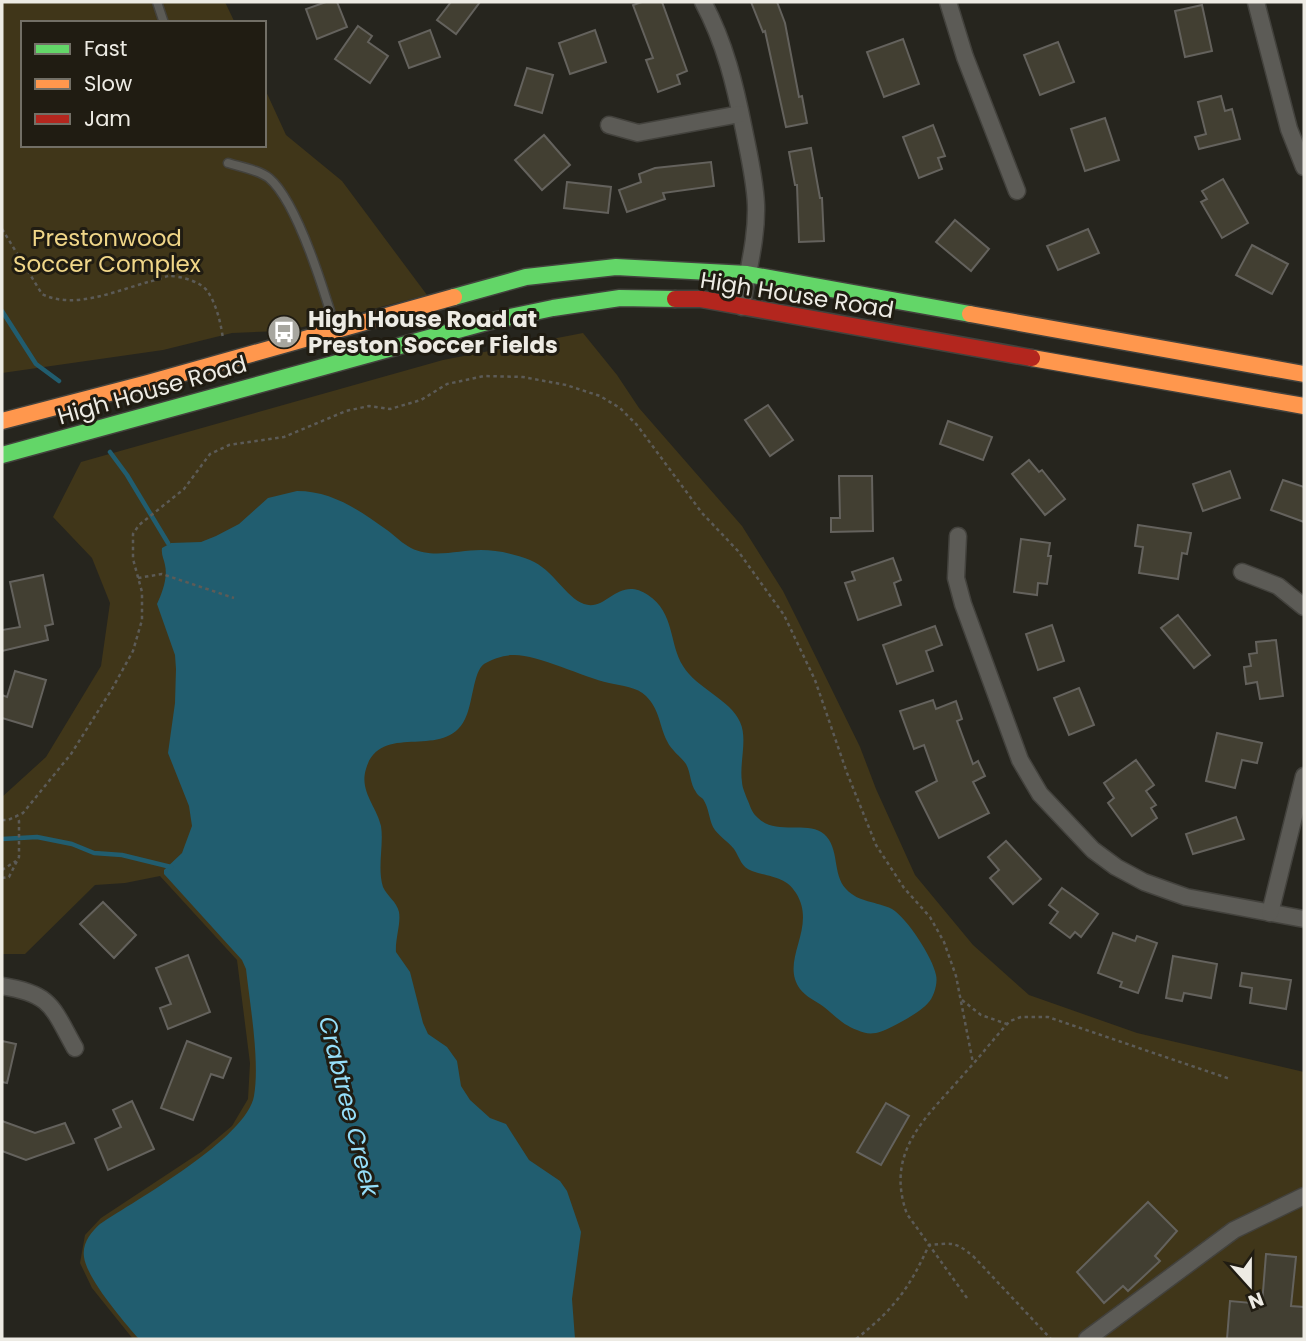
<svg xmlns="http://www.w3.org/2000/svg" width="1306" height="1341" font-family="Poppins,sans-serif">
  <rect width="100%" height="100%" fill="#26251e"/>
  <g fill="#403619">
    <polygon points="2,2 225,2 235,23 23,23 23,145 264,145 264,87 286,135 342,181 427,295 303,327 279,331 232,333 163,350 2,373"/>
    <polygon points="583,333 617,375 639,408 742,526 783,591 807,639 860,747 876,789 915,875 973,945 1029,995 1137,1033 1304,1072 1304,1339 133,1339 92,1288 80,1263 85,1235 101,1218 201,1152 232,1126 248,1099 250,1063 237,960 160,876 125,883 95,885 25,954 2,954 2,797 46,757 101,666 110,603 92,558 53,517 81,462 443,360"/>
  </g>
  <path fill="#215d6f" d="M 297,491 C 332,491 359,510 387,530 C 395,536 403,544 411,548 C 432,559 459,550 481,550 C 497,550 515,554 530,560 C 553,569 566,598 584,604 C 607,612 618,575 648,595 C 675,613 669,644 683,666 C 696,688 731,700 740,722 C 748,739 739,763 742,782 C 742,787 746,796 748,801 C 751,808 752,813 758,818 C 776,836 808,820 824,834 C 840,848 832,874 846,889 C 859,903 876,901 892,909 C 907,918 933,958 936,975 C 938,983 934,997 928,1003 C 921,1012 887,1031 876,1033 C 868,1034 864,1033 857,1030 C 843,1025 835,1016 824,1007 C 816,1001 806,997 800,989 C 779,960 818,928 796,893 C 786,876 769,877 752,871 C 741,867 740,858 734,849 C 728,841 718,836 713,827 C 709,819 709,808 703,799 C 701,797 697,795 696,792 C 690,784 691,773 686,764 C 680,756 671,750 667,741 C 659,725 660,710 646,696 C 637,687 622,686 609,683 C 583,677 536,654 513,655 C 504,655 492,659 484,664 C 473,672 473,704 465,719 C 444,762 380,720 366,769 C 359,791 377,807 381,826 C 384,845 377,868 383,887 C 387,896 397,902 399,912 C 401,924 395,939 396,952 L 410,972 L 423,1023 L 428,1034 L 447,1047 L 457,1061 L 461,1086 L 470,1100 L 490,1118 L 506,1124 L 529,1160 L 560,1181 L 567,1191 L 581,1232 L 572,1299 L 575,1339 L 139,1339 C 124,1322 87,1279 84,1257 C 82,1243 91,1232 100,1224 C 136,1200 247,1138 254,1096 C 260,1061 250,1005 246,969 L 242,960 L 164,874 L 164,870 L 182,853 L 192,826 L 189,806 L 168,753 L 175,703 L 176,669 L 175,655 L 157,604 C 162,593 168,578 165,565 C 164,559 161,555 162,548 L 171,543 L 201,542 L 216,536 L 239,524 L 268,498 Z"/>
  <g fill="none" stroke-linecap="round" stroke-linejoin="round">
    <g stroke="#215d6f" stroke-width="4.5">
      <polyline points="2,311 36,364 59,381"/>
      <polyline points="110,452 127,475 168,543"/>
      <polyline points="2,839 37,837 72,844 94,853 122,855 171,867"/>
    </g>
  </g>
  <g fill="#423f32" stroke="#64625d" stroke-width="2">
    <polygon points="326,2 337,2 347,27 317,39 306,9"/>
    <polygon points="451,2 480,2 456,34 437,20"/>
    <polygon points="642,2 662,2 687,71 677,75 680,84 658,92 646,60 653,58 633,5"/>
    <polygon points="751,2 777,2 785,23 799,97 802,96 807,123 786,127 765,31 763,32"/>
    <polygon points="1202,5 1212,51 1185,57 1175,11"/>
    <polygon points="358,26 372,36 368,42 388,56 370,83 335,59"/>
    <polygon points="430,30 440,57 409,68 399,42"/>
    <polygon points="595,30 606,62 570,74 559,43"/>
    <polygon points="903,39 919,84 884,97 867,52"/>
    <polygon points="1058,42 1074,82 1040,95 1024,55"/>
    <polygon points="527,68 553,75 542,113 515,105"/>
    <polygon points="1221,96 1225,111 1232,109 1240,139 1199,149 1195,137 1206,134 1198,102"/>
    <polygon points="1105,118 1119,160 1085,171 1071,129"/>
    <polygon points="933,125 945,156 938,158 942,169 919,178 903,137"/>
    <polygon points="544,135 570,165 542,190 515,160"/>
    <polygon points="811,148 820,198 822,198 824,241 799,242 797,185 795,185 789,152"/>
    <polygon points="711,162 714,186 663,193 665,199 627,212 619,190 641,182 639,174 655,168"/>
    <polygon points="1223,179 1248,223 1222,238 1201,202 1207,199 1202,191"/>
    <polygon points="567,182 611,187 608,213 564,208"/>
    <polygon points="955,220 989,249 971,271 936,242"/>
    <polygon points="1088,229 1099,253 1058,270 1047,246"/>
    <polygon points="1252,245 1288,264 1272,294 1236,275"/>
    <polygon points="768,405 793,440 770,456 745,420"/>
    <polygon points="948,421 992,437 983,460 940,444"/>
    <polygon points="1029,460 1039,472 1042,470 1065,499 1045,515 1012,474"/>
    <polygon points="1230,471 1240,498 1203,511 1193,484"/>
    <polygon points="839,476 872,476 873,531 831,532 831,518 840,518"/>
    <polygon points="1283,480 1304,487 1304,522 1271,510"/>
    <polygon points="1138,525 1191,533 1187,554 1182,553 1178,579 1139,573 1143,547 1135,546"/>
    <polygon points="1021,539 1050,543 1048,556 1051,556 1047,584 1038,583 1037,595 1014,592"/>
    <polygon points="893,558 901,580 894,583 901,605 858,620 845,583 855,580 852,572"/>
    <polygon points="43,575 53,624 45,626 48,640 2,651 2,630 20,627 10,582"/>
    <polygon points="1178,615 1210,655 1194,668 1161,628"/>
    <polygon points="1052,625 1064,661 1038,670 1026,634"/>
    <polygon points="935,626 942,645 926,651 933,671 897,684 883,645"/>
    <polygon points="1276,640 1283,696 1260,699 1257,682 1246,684 1244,667 1251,666 1249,654 1257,653 1256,642"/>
    <polygon points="15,671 46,680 32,727 2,718 2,695 7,697"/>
    <polygon points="1079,688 1094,725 1069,735 1054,698"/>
    <polygon points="933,700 936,709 956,701 962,719 957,721 973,764 978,761 985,776 973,782 989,813 939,838 916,792 937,781 924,745 914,749 900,711"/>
    <polygon points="1217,733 1262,743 1257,763 1242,760 1235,788 1206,781"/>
    <polygon points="1136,760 1154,785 1146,791 1156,805 1151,808 1157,818 1132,836 1108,803 1114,798 1104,783"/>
    <polygon points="1236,817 1244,839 1193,854 1186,834"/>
    <polygon points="1006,841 1041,879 1013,904 990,878 999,870 988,857"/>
    <polygon points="1062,888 1098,914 1081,937 1075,932 1070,938 1050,923 1058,912 1049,905"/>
    <polygon points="103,902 136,935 114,958 80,924"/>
    <polygon points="1113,933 1135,941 1137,936 1157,943 1138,993 1120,987 1122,982 1098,973"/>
    <polygon points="188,955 210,1012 168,1029 160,1008 171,1004 156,968"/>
    <polygon points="1173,956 1217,964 1211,998 1184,993 1182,1001 1166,998"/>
    <polygon points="1242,973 1291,980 1286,1009 1250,1003 1252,988 1240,986"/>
    <polygon points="2,1041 16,1044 7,1083 2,1082"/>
    <polygon points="187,1041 231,1058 223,1078 211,1074 193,1120 161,1108"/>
    <polygon points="132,1101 154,1149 108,1170 95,1139 121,1127 113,1110"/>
    <polygon points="886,1103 909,1116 881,1165 857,1152"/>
    <polygon points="2,1121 35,1133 65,1123 74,1143 26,1160 2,1151"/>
    <polygon points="1148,1202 1177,1231 1155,1256 1160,1261 1128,1291 1123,1286 1104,1303 1077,1272"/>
    <polygon points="1266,1254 1296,1257 1291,1306 1304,1307 1304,1339 1227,1339 1230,1301 1262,1304"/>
  </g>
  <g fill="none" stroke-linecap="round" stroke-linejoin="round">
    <defs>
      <g id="lane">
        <polyline points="157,2 164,23"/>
        <path d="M 228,163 C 241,167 259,170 269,178 C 301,205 331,314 344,357"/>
      </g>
      <g id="street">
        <path d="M 703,2 C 725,43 735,85 744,130 C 749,155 755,180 756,205 C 757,240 747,273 742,307"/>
        <polyline points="948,2 965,57 1017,191"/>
        <polyline points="1256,2 1289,129 1304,167"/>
        <polyline points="609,125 638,133 740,114"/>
        <polyline points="958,536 956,578 963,604 1020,760 1040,794 1093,850 1116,867 1144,882 1186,897 1304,919"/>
        <polyline points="1242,572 1278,586 1304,607"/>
        <polyline points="1270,913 1304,776"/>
        <path d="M 2,986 C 52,994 52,1007 75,1048"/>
        <polyline points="1087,1339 1234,1230 1304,1196"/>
      </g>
      <g id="fast">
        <polyline points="454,297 526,277 616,267 747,274 970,314"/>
        <polyline points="2,455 487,322 553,308 620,298 675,299"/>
      </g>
      <g id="slow">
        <polyline points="970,314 1304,374"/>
        <polyline points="1032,358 1304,406"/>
        <polyline points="2,421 148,383 454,297"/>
      </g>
      <polyline id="jam" points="675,299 701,299 1032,358"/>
    </defs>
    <use href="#lane" stroke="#43423d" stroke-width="11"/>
    <use href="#street" stroke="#43423d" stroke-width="19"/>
    <use href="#fast" stroke="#43423d" stroke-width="19"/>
    <use href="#slow" stroke="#43423d" stroke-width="19"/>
    <use href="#jam" stroke="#43423d" stroke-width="19"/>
    <g stroke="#5c5b57" stroke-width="2.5" stroke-dasharray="3.5 3.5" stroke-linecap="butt">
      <path d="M 2,229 L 42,294 C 73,310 116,291 148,282 C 154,281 163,277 169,276 C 181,276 202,282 208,292 C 217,306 221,324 223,339"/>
      <polyline points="138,578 162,574 234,598"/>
      <polyline points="2,820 8,820 23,813 71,754 112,689 133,651 142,620 142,592 133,559 133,534 139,525 184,489 210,454 229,445 284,437 346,411 369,406 390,409 421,400 447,384 484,376 523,377 566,385 600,396 620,408 637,425 702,513 738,551 784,615 815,680 847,773 876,845 904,888 930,917 944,942 956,976 973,1063"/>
      <polyline points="2,870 16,861"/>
      <polyline points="2,878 9,877 19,857 19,821 16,816"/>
      <polyline points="962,1000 981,1015 1007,1024"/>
      <path d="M 967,1298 L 907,1214 C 884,1151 927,1117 964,1074 C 980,1057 994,1038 1010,1021 L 1021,1017 L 1048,1017 L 1230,1079"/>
      <path d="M 856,1339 C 894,1309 909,1289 929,1245 C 952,1243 955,1241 974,1257 L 1051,1339"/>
    </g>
    <use href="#lane" stroke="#5c5b56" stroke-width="8"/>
    <use href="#street" stroke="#5c5b56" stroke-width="16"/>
    <use href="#fast" stroke="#63d668" stroke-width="16"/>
    <use href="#slow" stroke="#ff974d" stroke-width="16"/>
    <use href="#jam" stroke="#b3261e" stroke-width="16"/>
  </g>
  <defs>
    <symbol id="bus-disc" viewBox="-11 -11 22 22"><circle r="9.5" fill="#a7a69f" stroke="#201c12"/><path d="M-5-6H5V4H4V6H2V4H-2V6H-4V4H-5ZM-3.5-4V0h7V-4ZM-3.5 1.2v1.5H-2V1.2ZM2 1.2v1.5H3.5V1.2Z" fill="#fff"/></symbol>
  </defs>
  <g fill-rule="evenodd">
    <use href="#bus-disc" x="265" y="313" width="38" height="38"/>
  </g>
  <g text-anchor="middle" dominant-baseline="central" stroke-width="6" stroke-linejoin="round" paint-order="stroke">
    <g font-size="23" fill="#f0d688" stroke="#201c12">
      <text x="107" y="238">Prestonwood<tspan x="107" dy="26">Soccer Complex</tspan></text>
    </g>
    <g font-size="23" fill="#edebe4" stroke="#201c12">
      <text transform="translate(797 295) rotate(9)">High House Road</text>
      <text transform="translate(152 390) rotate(-16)">High House Road</text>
    </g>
    <g font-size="23" font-weight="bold" fill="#edebe4" stroke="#201c12" text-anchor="start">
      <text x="308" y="319">High House Road at<tspan x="308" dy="26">Preston Soccer Fields</tspan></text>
    </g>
    <g font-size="24" font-style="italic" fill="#95def9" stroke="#201c12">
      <text transform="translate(349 1106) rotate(76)">Crabtree Creek</text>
    </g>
  </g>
  <rect width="1306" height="1341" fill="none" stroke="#edebe4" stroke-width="7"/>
  <rect x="21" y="21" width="245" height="126" fill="#201c12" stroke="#726f66" stroke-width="2"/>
  <rect x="35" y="44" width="35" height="10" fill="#63d668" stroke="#726f66" stroke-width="2"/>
  <text x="84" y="56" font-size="21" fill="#edebe4">Fast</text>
  <rect x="35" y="79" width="35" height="10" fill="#ff974d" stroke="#726f66" stroke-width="2"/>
  <text x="84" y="91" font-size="21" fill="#edebe4">Slow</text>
  <rect x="35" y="114" width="35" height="10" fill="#b3261e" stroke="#726f66" stroke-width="2"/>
  <text x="84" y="126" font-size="21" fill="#edebe4">Jam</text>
  <g transform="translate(1250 1285) rotate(159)" stroke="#201c12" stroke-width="5" paint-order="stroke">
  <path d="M0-5L12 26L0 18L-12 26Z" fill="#edebe4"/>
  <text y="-10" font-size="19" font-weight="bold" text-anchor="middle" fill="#edebe4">N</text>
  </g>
</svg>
